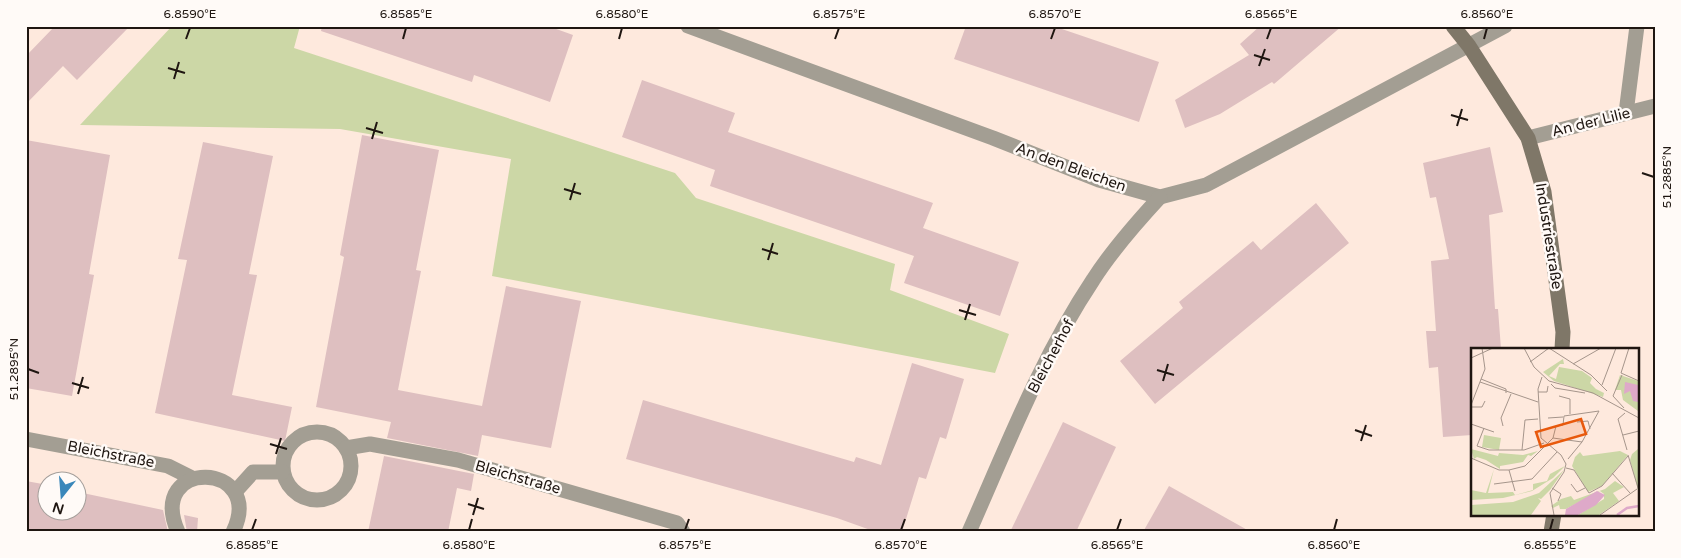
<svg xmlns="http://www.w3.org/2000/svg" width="1681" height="558" font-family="'Varela Round',sans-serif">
  <rect width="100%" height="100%" fill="#fee9dd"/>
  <polygon fill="#ccd7a6" points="172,26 300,26 294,48 675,173 696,198 895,264 890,290 1009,334 995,373 492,276 511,159 340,129 80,125"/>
  <g fill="#debfc0">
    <polygon points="55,26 130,26 77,80 63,66 26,104 26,56"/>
    <polygon points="322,26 548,26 573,35 550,102 474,75 472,82 321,31"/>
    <polygon points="966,26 1053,26 1159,62 1139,122 954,59"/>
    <polygon points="1260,26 1342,26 1274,84 1272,82 1220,114 1185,128 1175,100 1249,55 1240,44"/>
    <polygon points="642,80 735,113 728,132 933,203 923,228 1019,262 1000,316 904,283 914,256 710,186 715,170 622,137"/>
    <polygon points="362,135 439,150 416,270 421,271 398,390 482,406 506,286 581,301 551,448 482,435 478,456 387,438 391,422 316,407 344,257 340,255"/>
    <polygon points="26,140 110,155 89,274 94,275 72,396 26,388"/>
    <polygon points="203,142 273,156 249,274 257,275 232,395 292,407 285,441 155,413 187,260 178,259"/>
    <polygon points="1490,147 1503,212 1489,215 1495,309 1498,309 1501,349 1472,349 1472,435 1443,437 1438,367 1429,368 1426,331 1436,331 1431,261 1449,259 1436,197 1430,198 1423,163"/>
    <polygon points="1316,203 1349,243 1155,404 1120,361 1183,308 1179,302 1253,241 1261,250"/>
    <polygon points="912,363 964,379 946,439 940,437 926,479 919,477 902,532 876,532 837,518 626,459 643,400 854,462 856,457 881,465"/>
    <polygon points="1063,422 1116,447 1076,532 1010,532"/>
    <polygon points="384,456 474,474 471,491 457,488 448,532 368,532"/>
    <polygon points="26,481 48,485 48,510 78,510 78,492 163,510 168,532 26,532"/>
    <polygon points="1169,486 1251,532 1143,532"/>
    <polygon points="184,515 198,518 197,532 187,532"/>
  </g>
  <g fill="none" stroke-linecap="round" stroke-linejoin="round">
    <g stroke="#a39e93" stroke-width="15">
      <polyline points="1626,113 1637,26"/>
      <circle cx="317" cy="466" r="34"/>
      <polyline points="26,439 168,466 192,478"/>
      <polyline points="346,448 370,444 458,460 677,523 683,532"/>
      <polyline points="235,492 253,472 282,472"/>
      <path d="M 178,532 C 145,457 267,461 233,532"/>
    </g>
    <g stroke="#a39e93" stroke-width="15">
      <polyline points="688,26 993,138 1099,180 1160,197 1206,185 1505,26"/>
      <polyline points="1528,138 1655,106"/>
      <path d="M 969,532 C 1007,446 1041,358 1093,280 C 1112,250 1136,223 1160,197"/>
    </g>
    <g stroke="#7f7768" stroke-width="15">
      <polyline points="1453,26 1469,46 1528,138 1544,192 1563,332 1562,349"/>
      <polyline points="1551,532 1554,514"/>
    </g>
  </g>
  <path fill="none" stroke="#1f1611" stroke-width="2" d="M 186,39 L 190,28M 403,39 L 406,28M 619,39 L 622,28M 835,39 L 839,28M 1051,39 L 1055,28M 1267,39 L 1271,28M 1484,39 L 1487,28M 1254,55 L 1270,60M 1259,66 L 1265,49M 168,68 L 185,73M 174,79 L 179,62M 1451,115 L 1468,120M 1457,126 L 1462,109M 366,128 L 383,133M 372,139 L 377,122M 1642,173 L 1654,177M 564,189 L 581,194M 570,200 L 575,183M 762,249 L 778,254M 768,260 L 773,243M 959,310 L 976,315M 965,320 L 970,304M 28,369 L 39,373M 1157,370 L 1174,375M 1163,381 L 1168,364M 72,383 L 89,388M 78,394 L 83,377M 1355,430 L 1372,436M 1361,441 L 1366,425M 270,444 L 287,449M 276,454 L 281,438M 468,504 L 484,509M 473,515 L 478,498M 252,530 L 256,519M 469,530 L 472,519M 685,530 L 689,519M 901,530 L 905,519M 1117,530 L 1121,519M 1334,530 L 1337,519M 1550,530 L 1553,519"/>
  <g text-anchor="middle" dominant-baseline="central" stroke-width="5" stroke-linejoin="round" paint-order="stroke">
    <g font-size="15" fill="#1f1611" stroke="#fffaf7">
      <text transform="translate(1591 122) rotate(-14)">An der Lilie</text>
      <text transform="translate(1071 167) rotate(20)">An den Bleichen</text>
      <text transform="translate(1549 236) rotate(81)">Industriestraße</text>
      <text transform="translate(1051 356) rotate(-62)">Bleicherhof</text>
      <text transform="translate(111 454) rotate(11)">Bleichstraße</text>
      <text transform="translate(518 477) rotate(16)">Bleichstraße</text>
    </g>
  </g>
  <g transform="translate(1471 348)">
    <rect width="168" height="168" fill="#fee9dd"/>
    <path d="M 92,11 L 93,16 L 89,16 L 78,28 L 85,31 L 88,19 L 111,23 L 121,30 L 119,35 L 125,41 L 133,45 L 132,49 L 83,33 L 72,24 ZM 149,27 L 167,33 L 167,63 L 152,52 L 150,42 L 144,42 ZM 13,87 L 30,90 L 28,102 L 11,99 ZM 0,101 L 27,108 L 28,105 L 52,107 L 67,103 L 60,108 L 57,107 L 52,114 L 29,118 L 29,121 L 15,112 L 6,109 L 3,111 ZM 167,101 L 167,142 L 159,112 L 161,106 ZM 149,103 L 157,107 L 131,138 L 117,144 L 101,118 L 104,109 L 109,104 L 112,108 ZM 94,118 L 82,130 L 61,143 L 32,150 L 0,152 L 0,142 L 15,145 L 23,121 L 17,145 L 42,144 L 44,147 L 62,142 L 62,136 L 76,133 L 79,126 ZM 93,122 L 79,142 L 70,151 L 67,150 L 70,153 L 60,167 L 0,167 L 0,157 L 42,154 L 68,145 ZM 144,133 L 153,139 L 142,145 L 148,153 L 128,167 L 107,167 L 133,151 L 133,146 L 129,143 L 95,161 L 89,161 L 88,157 L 82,160 L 80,158 L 90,151 L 100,148 L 103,152 L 134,141 Z" fill="#ccd7a6"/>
    <path d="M 154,34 L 167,37 L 167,54 L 162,53 L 159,43 L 153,46 ZM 126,143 L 134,147 L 125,157 L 107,167 L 94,167 L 95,161 Z" fill="#dea9c9"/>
    <path fill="none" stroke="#dea9c9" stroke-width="2.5" d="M 146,167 L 156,160 L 168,158"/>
    <path fill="none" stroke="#a5958b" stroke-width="1" d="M 53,0 L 63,19 L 78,33 L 122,45 L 168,70M 78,0 L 120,27 L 136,43M 158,0 L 150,25 L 168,33M 0,10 L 22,0M 59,14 L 78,0M 102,16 L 130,0M 151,27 L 142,48 L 153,60M 71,29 L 67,41 L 70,90 L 90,107 L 95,116 L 93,124 L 79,145 L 83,167M 10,31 L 35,41 L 35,45M 9,34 L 67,54M 80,36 L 84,40 L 114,45M 131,37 L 145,0M 67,44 L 76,44 L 77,38M 88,48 L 99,51 L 99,66M 0,57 L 14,21 L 11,0M 0,59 L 11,59 L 14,53M 154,65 L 147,71 L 156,102M 77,70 L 92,69M 106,74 L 117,73 L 119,81M 0,76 L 23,84M 32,78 L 30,70 L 40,46M 13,80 L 6,98 L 18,102 L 53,102 L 73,95M 152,87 L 168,83M 82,90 L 85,78 L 92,77 L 93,68 L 128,63 L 111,94 L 97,111M 51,102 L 54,72 L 67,71M 157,107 L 168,143M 0,110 L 28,122 L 38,122 L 54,118 L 82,90 L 111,94M 95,120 L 103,122 L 118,145 L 131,138 L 157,108M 38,122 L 44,143M 141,125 L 159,145M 23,136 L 61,131 L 86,104M 100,136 L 106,144 L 114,140M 81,140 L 90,146 L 87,153M 129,167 L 166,141"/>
    <path fill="#e8590c" fill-opacity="0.15" stroke="#e8590c" stroke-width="2.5" d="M 110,71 L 115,86 L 70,99 L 65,84 Z"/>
    <rect width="168" height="168" fill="none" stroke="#1f1611" stroke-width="2.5"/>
  </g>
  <rect width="1681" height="558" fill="none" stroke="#fffaf7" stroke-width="55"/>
  <g transform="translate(62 496) rotate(197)"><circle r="24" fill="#fffaf7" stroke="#a59f9b"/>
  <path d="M0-4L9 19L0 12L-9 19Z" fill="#3a87ba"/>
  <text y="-8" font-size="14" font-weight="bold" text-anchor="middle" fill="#1f1611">N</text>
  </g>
  <rect x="28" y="28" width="1626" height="502" fill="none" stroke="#1f1611" stroke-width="2"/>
  <g font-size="12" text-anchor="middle" fill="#1f1611">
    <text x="190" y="18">6.8590°E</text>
    <text x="406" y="18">6.8585°E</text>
    <text x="622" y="18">6.8580°E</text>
    <text x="839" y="18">6.8575°E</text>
    <text x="1055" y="18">6.8570°E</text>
    <text x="1271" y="18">6.8565°E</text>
    <text x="1487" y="18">6.8560°E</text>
    <text transform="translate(1667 177) rotate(-90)" y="4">51.2885°N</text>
    <text transform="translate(14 369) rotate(-90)" y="4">51.2895°N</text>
    <text x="252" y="549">6.8585°E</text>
    <text x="469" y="549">6.8580°E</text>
    <text x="685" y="549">6.8575°E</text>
    <text x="901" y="549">6.8570°E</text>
    <text x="1117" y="549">6.8565°E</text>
    <text x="1334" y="549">6.8560°E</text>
    <text x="1550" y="549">6.8555°E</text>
  </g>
</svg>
